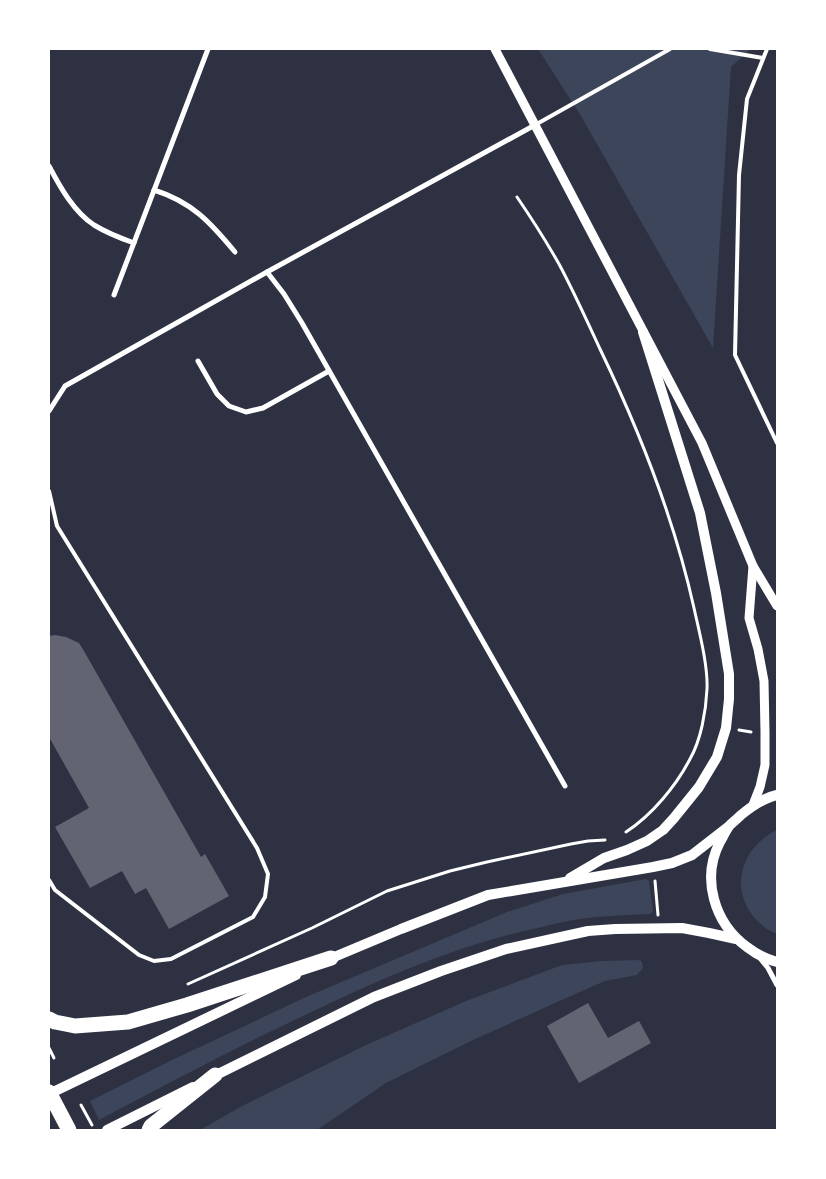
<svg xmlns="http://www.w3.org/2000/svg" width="826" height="1179" font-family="Overpass,sans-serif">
  <rect width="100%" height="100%" fill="#2d3142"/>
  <g fill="#3c4559">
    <polygon points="538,49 751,49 731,67 713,348 581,116"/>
    <path d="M 777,830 L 777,934 C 766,930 757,922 750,912 C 730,881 745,845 777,830 Z"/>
    <path d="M 646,879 L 649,881 L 653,911 L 650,914 C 626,915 602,916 579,919 C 566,921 554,924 542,927 C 465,943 393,973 322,1007 C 247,1042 173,1081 99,1120 L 90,1101 L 170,1061 L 306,997 L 507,912 L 563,894 Z"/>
    <polygon points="640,960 642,962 643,968 637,975 605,981 564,999 471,1041 386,1083 317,1130 200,1130 242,1106 366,1045 466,1001 562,965 602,961"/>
  </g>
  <g fill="#626471">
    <polygon points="55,635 66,637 79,643 84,651 201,857 205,854 229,896 169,929 146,888 135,894 122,871 90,888 55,827 89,808 49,737 49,636"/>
    <polygon points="588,1003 608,1038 639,1021 651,1043 579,1083 547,1026"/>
  </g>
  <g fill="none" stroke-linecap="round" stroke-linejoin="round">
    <g stroke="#fff" stroke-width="3">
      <path d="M 517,197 C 532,219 546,241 559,264 C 574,292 587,321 600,349 C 640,432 674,518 694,608 C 699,631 708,665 707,689 C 706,711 701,740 690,759 C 676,786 652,815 626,832"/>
      <polyline points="739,730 751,732"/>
      <polyline points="655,881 658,915"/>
      <polyline points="188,984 312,928 387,891 450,871 487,862 571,844 588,841 605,840"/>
      <polyline points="49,1048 54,1058"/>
      <polyline points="81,1105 92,1125"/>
    </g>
    <g stroke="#fff" stroke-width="4">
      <polyline points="710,49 763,58"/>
      <polyline points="767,49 747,99 739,175 735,355 777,443"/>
      <polyline points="535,125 670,49"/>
      <polyline points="49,491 57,526 257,848 268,874 265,897 253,917 171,959 154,961 139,955 55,890 49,880"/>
    </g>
    <g stroke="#fff" stroke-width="5">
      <path d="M 49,166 C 60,187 74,212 94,225 C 107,233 120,238 134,243"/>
      <path d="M 154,190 C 192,202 210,222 235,252"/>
      <polyline points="267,272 284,294 302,323 565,786"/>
      <polyline points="114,295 208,49"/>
      <polyline points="198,361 217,394 229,406 246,412 263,408 329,371"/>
      <polyline points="49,411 65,386 267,272 535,125"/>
      <polyline points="759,957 768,968 777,985"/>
    </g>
    <g stroke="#fff" stroke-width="9">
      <polyline points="495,49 702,443 753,566 777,606"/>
      <polyline points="753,566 749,618 758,649 764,681 765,732 765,765 760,787 753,805"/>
    </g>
    <g stroke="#fff" stroke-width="10">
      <path d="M 777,795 C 763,798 752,806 741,815 C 737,819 733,822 730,825 C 726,830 723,837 720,842 C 701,878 714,923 747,947 C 756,954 766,959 777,962"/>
      <polyline points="570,878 604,858 627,850 647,841 663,830 674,818 699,787 717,757 726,728 729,699 729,674 716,593 700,513 643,332"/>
      <polyline points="327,960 401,929 488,895 653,867 672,863 692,855 728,827"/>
      <polyline points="210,1078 374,997 441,971 506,949 588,931 615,929 682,928 709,933 736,939"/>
      <polyline points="49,1094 296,975"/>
      <polyline points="107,1130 193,1087"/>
    </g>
    <g stroke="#fff" stroke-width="15">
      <polyline points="49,1019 55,1022 75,1026 128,1022 187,1005 331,958"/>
      <polyline points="49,1092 69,1130"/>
      <polyline points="149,1130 151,1126 215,1075"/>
    </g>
  </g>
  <rect width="826" height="1179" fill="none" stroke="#ffffff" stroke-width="100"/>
</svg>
